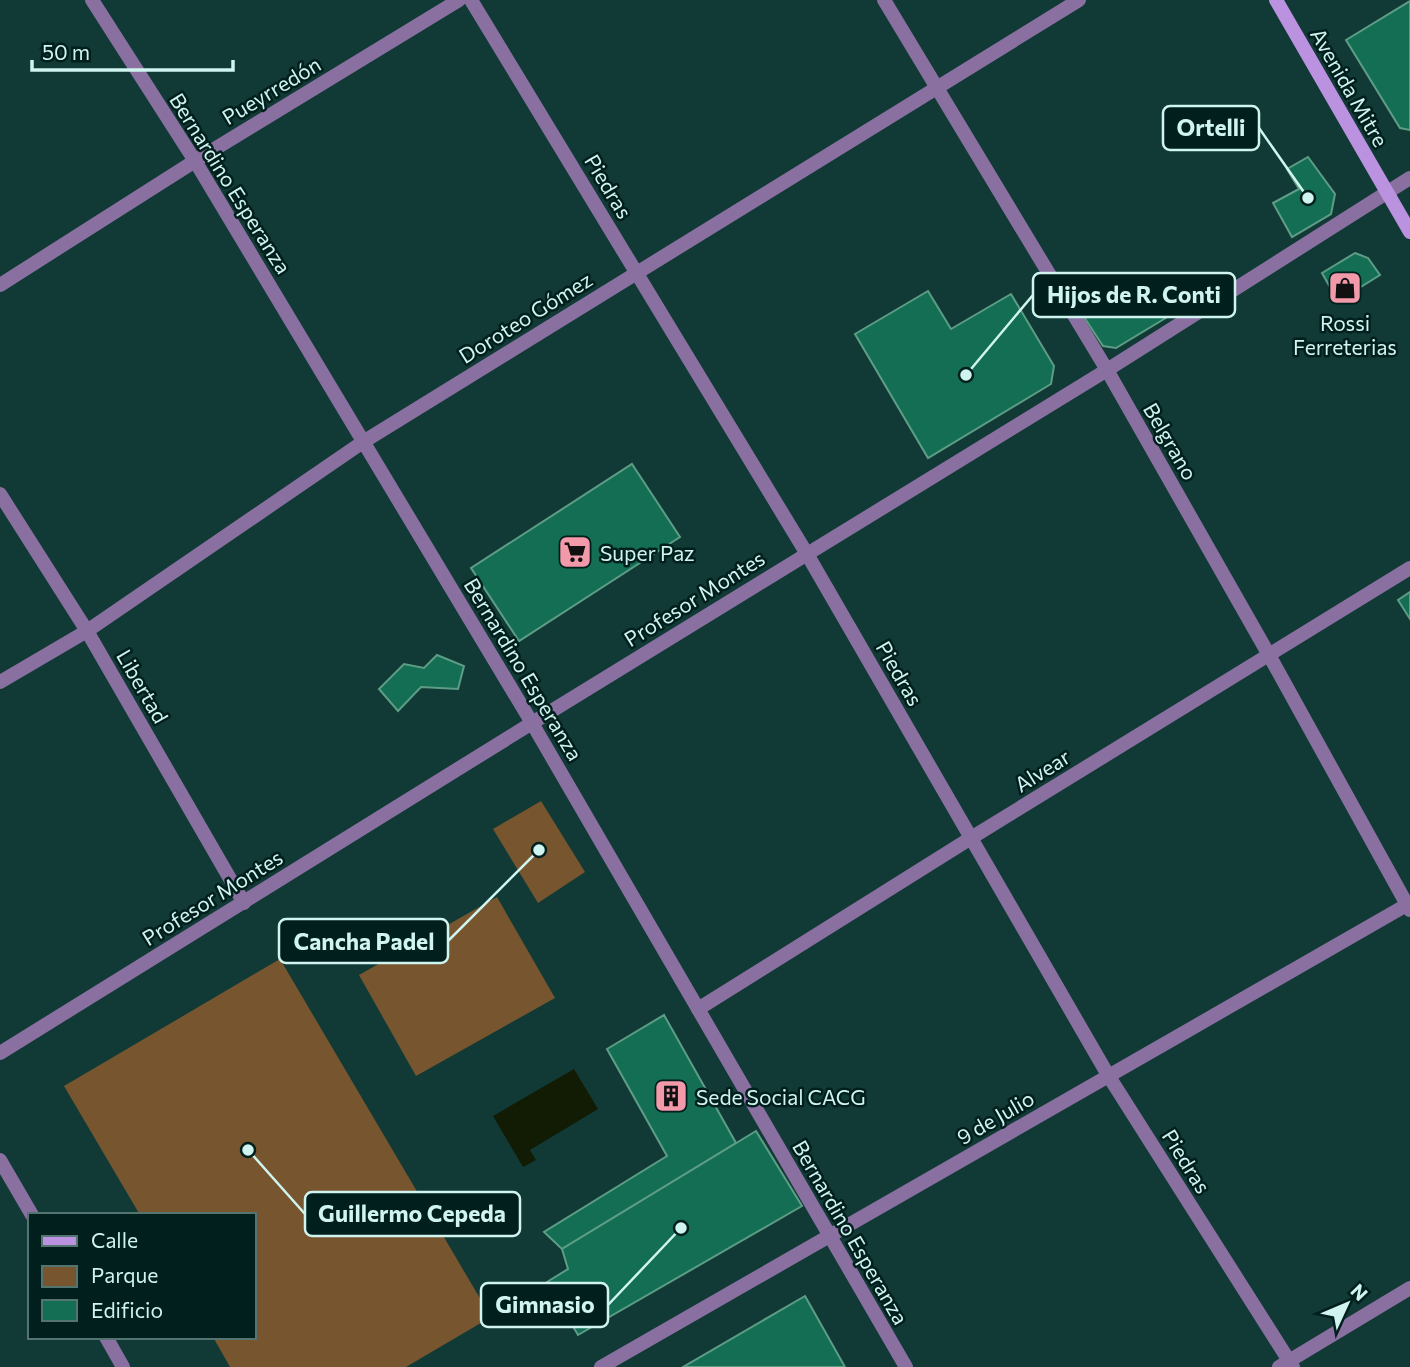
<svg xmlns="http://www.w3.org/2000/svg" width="1410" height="1367" font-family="Commissioner,sans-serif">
  <rect width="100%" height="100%" fill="#113a36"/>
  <g fill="#77552f">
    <polygon points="541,801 585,872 538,903 493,829"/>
    <polygon points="497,897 555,998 416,1076 359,975"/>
    <polygon points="280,959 491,1317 406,1367 230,1367 213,1337 254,1337 254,1215 140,1215 64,1086"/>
  </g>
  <polygon fill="#121c04" points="574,1069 598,1109 530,1150 536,1160 523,1167 493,1116"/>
  <g fill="#136e54" stroke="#5e9d85" stroke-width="2">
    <polygon points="1410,1 1410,130 1400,128 1346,40"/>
    <polygon points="1308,157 1335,194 1331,214 1292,237 1273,203 1299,189 1287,169"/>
    <polygon points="1355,253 1368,258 1380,275 1338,301 1322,273"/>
    <polygon points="1156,273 1179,310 1116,348 1103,346 1084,317"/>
    <polygon points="928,291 951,329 1011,294 1054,366 1051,384 928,458 855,334"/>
    <polygon points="632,464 680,537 519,641 471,568"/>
    <polygon points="1410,592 1410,619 1398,600"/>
    <polygon points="437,655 464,666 458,689 421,687 398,711 379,689 404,664 424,668"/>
    <polygon points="664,1015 736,1143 562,1249 544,1232 667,1156 607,1049"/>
    <polygon points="756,1131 802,1206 578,1335 547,1282 568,1269 562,1249"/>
    <polygon points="805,1296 845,1367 683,1367"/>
  </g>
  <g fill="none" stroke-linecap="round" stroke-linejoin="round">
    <g stroke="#8a70a1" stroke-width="14">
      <polyline points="92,0 195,161 532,723 906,1367"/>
      <polyline points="471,0 807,554 1108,1075 1293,1367"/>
      <polyline points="884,0 1107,370 1269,655 1410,910"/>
      <polyline points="0,285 195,161 459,0"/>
      <polyline points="0,494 87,631 244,903"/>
      <polyline points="0,682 87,631 363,442 1079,0"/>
      <polyline points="698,1009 971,838 1410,568"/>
      <polyline points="0,1053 532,723 1107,370 1410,178"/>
      <polyline points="0,1160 32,1215"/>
      <polyline points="106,1337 123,1367"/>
      <path d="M 601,1367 C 872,1214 1140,1057 1410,903"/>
      <polyline points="1279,1367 1410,1288"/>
    </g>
    <polyline stroke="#bb92e0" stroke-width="14" points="1276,0 1410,232"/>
  </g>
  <defs>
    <symbol id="shop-square" viewBox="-11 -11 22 22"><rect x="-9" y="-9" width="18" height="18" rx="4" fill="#f39aaa" stroke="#001f1d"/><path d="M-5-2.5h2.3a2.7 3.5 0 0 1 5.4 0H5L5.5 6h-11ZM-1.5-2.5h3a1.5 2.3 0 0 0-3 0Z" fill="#111"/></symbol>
    <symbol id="supermarket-square" viewBox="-11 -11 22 22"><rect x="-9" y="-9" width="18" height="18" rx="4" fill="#f39aaa" stroke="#001f1d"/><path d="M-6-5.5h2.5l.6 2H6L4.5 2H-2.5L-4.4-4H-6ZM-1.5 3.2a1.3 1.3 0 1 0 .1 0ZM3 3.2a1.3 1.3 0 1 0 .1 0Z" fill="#111"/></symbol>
    <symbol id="building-square" viewBox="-11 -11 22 22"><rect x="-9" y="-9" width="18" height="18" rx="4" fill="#f39aaa" stroke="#001f1d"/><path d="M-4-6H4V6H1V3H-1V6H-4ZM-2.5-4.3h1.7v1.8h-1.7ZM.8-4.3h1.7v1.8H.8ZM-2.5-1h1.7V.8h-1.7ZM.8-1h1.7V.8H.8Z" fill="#111"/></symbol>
  </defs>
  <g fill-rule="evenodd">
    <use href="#shop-square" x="1326" y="269" width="38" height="38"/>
    <use href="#supermarket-square" x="556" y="533" width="38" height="38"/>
    <use href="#building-square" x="652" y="1077" width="38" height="38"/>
  </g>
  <g text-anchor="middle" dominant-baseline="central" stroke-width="5" stroke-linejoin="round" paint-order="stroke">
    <g font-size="21" fill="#d0f4ef" stroke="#001f1d">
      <text transform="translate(1350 87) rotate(60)">Avenida Mitre</text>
      <text transform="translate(271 90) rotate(-31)">Pueyrredón</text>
      <text transform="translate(231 183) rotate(58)">Bernardino Esperanza</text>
      <text transform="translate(609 186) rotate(59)">Piedras</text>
      <text transform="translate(525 317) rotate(-32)">Doroteo Gómez</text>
      <text transform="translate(1171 441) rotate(60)">Belgrano</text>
      <text transform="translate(694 598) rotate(-32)">Profesor Montes</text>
      <text transform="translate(524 669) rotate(59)">Bernardino Esperanza</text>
      <text transform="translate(900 673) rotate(60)">Piedras</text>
      <text transform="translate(143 686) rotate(60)">Libertad</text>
      <text transform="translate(1042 770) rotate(-32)">Alvear</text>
      <text transform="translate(212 897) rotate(-32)">Profesor Montes</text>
      <text transform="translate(995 1117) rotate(-30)">9 de Julio</text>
      <text transform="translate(1187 1161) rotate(58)">Piedras</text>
      <text transform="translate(851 1232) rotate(60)">Bernardino Esperanza</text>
    </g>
    <g font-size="21" fill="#d0f4ef" stroke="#001f1d" text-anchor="start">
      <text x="1345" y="322" text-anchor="middle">Rossi<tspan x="1345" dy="24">Ferreterias</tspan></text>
      <text x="600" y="552">Super Paz</text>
      <text x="696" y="1096">Sede Social CACG</text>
    </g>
  </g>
  <path fill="none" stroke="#d0f4ef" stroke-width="2.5" d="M1308 198L1259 128M966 375L1033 295M539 850L448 941M248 1150L305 1214M681 1228L608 1305"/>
  <g fill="#d0f4ef" stroke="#001f1d" stroke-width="2.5">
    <circle cx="1308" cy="198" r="7"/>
    <circle cx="966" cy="375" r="7"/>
    <circle cx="539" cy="850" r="7"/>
    <circle cx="248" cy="1150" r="7"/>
    <circle cx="681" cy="1228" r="7"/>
  </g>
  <g fill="#001f1d" stroke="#d0f4ef" stroke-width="2.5">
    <rect x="1163" y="106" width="96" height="44" rx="7"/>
    <rect x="1033" y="273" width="202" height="44" rx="7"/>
    <rect x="279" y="919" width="169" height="44" rx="7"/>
    <rect x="305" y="1192" width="215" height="44" rx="7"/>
    <rect x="481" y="1283" width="127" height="44" rx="7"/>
  </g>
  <g font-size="23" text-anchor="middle" font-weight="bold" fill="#d0f4ef">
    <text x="1211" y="136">Ortelli</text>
    <text x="1134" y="303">Hijos de R. Conti</text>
    <text x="364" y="950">Cancha Padel</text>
    <text x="412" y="1222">Guillermo Cepeda</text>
    <text x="545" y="1313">Gimnasio</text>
  </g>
  <rect x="28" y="1213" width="228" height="126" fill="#001f1d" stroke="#537471" stroke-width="2"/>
  <rect x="42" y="1236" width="35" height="10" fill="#bb92e0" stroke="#537471" stroke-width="2"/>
  <text x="91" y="1248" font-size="21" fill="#d0f4ef">Calle</text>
  <rect x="42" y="1266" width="35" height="21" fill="#77552f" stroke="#537471" stroke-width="2"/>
  <text x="91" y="1283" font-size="21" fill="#d0f4ef">Parque</text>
  <rect x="42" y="1300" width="35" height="21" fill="#136e54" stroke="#537471" stroke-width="2"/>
  <text x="91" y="1318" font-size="21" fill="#d0f4ef">Edificio</text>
  <g transform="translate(1347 1304) rotate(46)" stroke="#001f1d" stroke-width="5" paint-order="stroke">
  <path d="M0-5L12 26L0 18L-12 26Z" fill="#d0f4ef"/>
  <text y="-10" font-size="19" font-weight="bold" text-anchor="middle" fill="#d0f4ef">N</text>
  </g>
  <path d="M32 60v10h201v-10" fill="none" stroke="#d0f4ef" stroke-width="3.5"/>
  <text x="42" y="60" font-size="21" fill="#d0f4ef" stroke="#001f1d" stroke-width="5" paint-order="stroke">50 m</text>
</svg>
